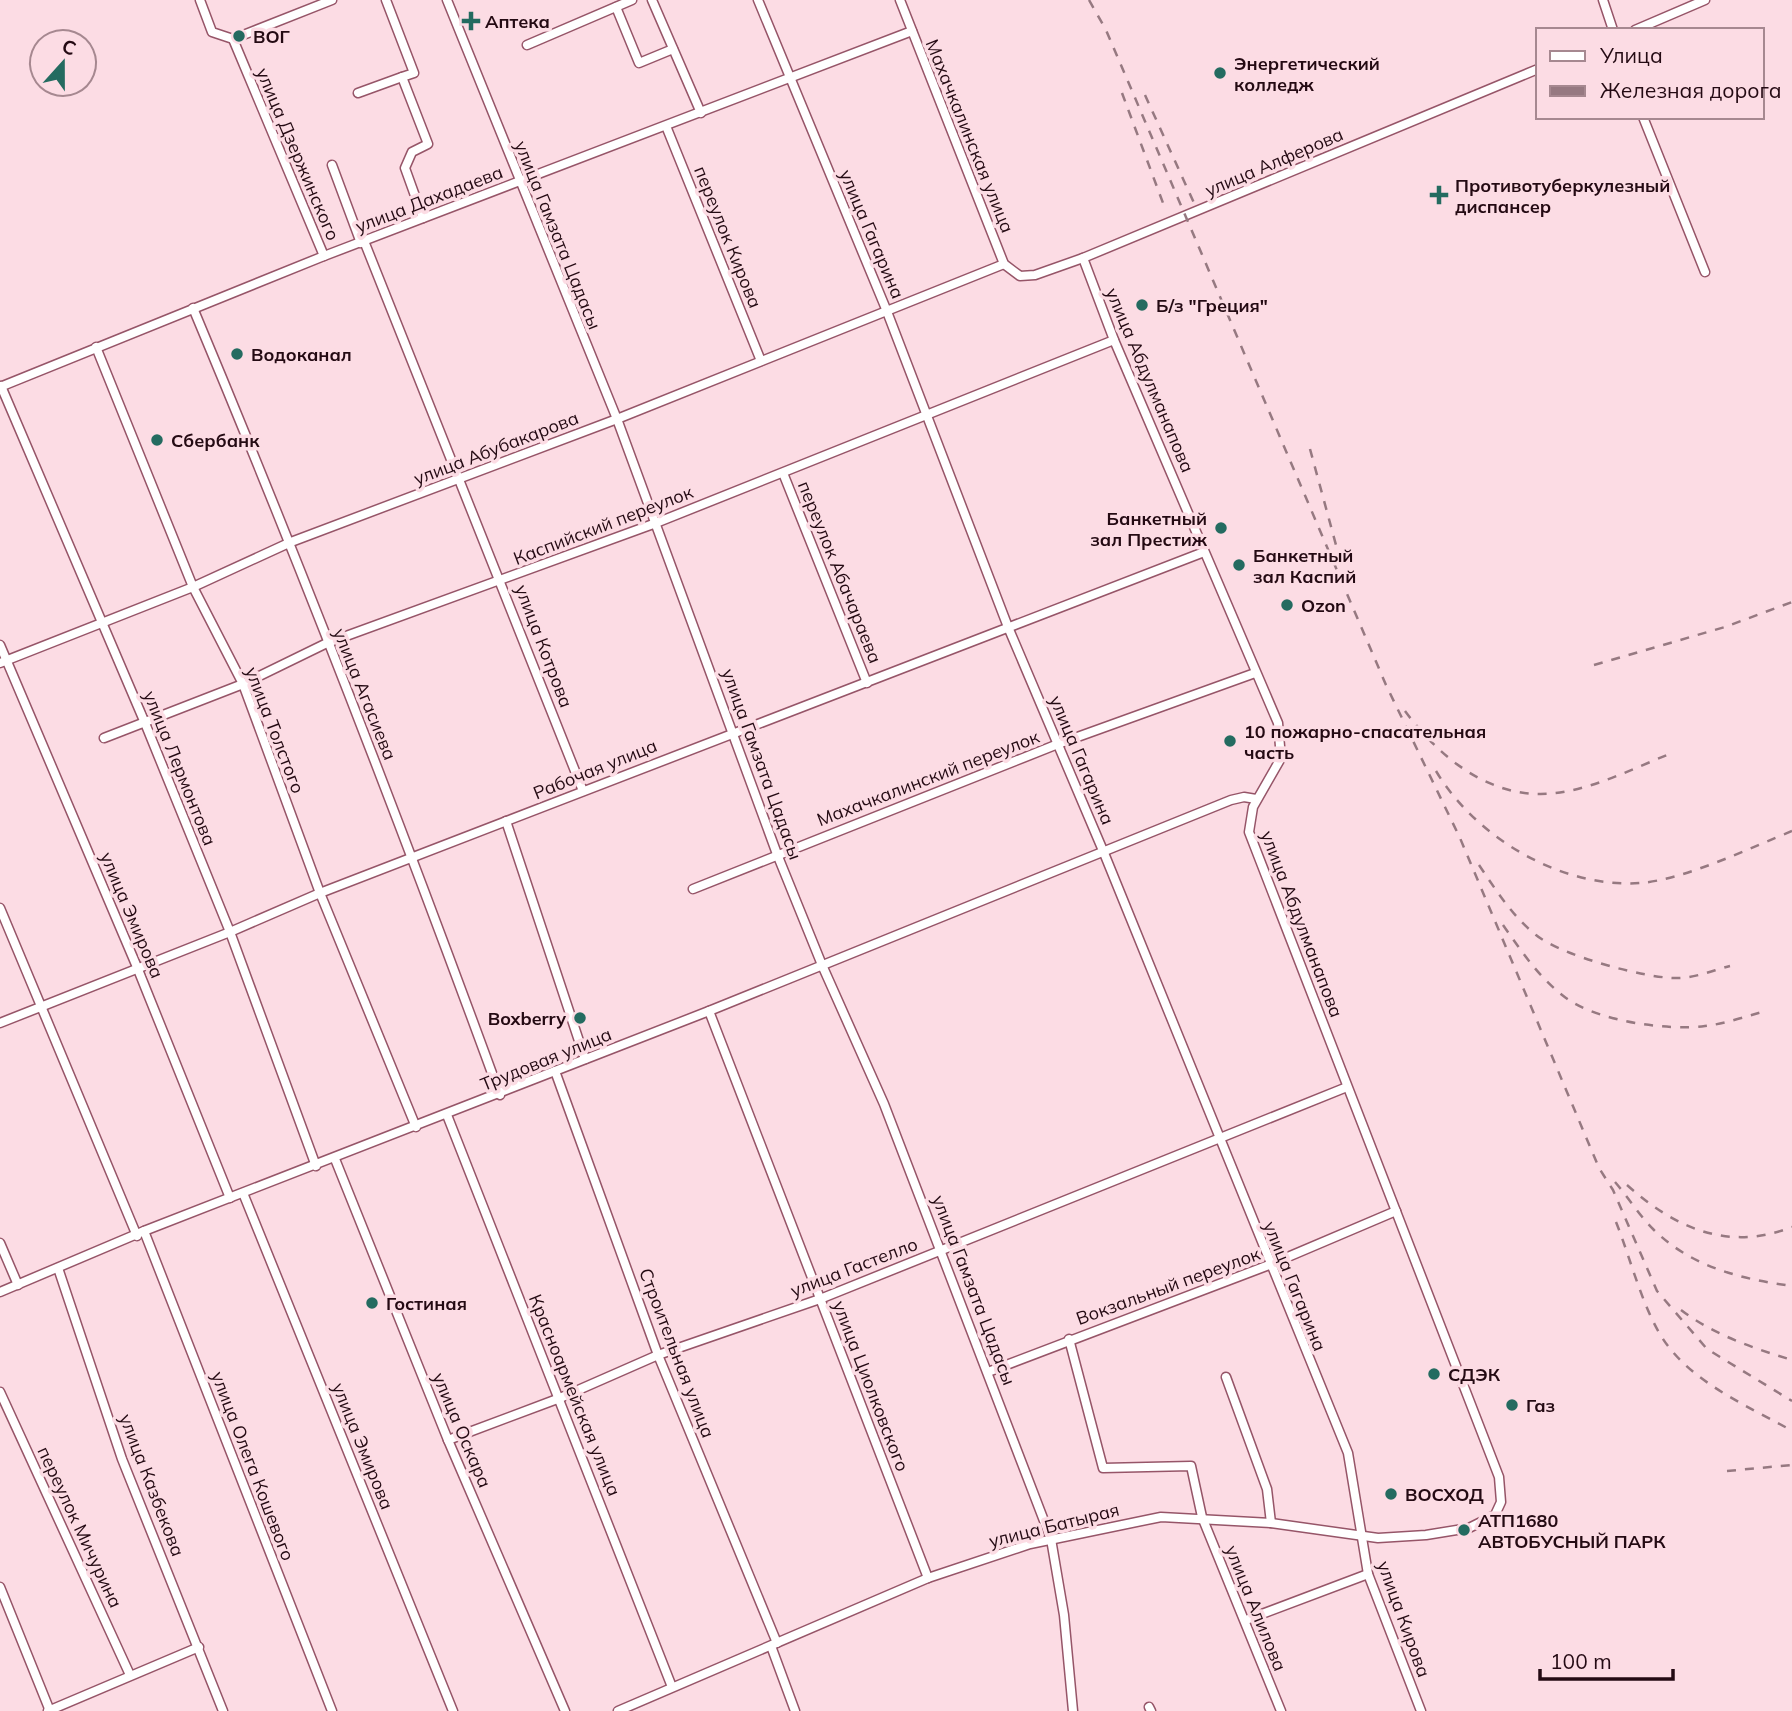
<svg xmlns="http://www.w3.org/2000/svg" width="1792" height="1711" font-family="Mulish,sans-serif">
  <rect width="100%" height="100%" fill="#fcdce4"/>
  <g fill="none" stroke-linecap="round" stroke-linejoin="round">
    <defs>
      <g id="street">
        <polyline points="200,0 212,32 233,39 324,256"/>
        <polyline points="386,0 414,73 402,77 428,144 412,152 405,168 423,218"/>
        <polyline points="447,0 617,419 777,854 822,965 884,1104 1051,1539 1064,1615 1073,1711"/>
        <polyline points="652,0 701,113"/>
        <polyline points="758,0 886,309 1008,627 1104,853 1348,1453 1368,1574 1421,1711"/>
        <polyline points="900,0 1004,264 1020,276 1035,275 1083,258 1538,69"/>
        <polyline points="1603,0 1613,30"/>
        <polyline points="616,7 639,63 673,49"/>
        <polyline points="1635,30 1705,0"/>
        <polyline points="233,39 332,0"/>
        <polyline points="527,45 632,0"/>
        <polyline points="358,93 402,77"/>
        <polyline points="1643,117 1705,272"/>
        <polyline points="666,126 761,361"/>
        <polyline points="332,165 361,243"/>
        <polyline points="364,241 583,791"/>
        <path d="M 193,308 C 302,568 403,830 500,1095"/>
        <polyline points="96,347 193,587 243,684 320,893 416,1127"/>
        <polyline points="1,386 145,723 230,932 316,1166"/>
        <polyline points="0,387 324,256 912,31"/>
        <polyline points="783,473 867,683"/>
        <polyline points="0,645 137,967 230,1198"/>
        <polyline points="0,663 193,587 291,542 617,419 1004,264"/>
        <polyline points="104,738 243,684 327,643 656,523 1114,340"/>
        <polyline points="506,821 585,1059"/>
        <polyline points="693,889 1058,744 1255,673"/>
        <polyline points="0,908 137,1236"/>
        <polyline points="709,1011 928,1578"/>
        <polyline points="0,1023 230,932 320,893 1204,552"/>
        <polyline points="555,1071 658,1355 777,1643"/>
        <polyline points="447,1115 672,1687"/>
        <polyline points="335,1159 448,1440 565,1711"/>
        <polyline points="243,1193 453,1711"/>
        <polyline points="144,1231 332,1711"/>
        <polyline points="0,1243 18,1285"/>
        <polyline points="58,1268 122,1459 223,1711"/>
        <polyline points="0,1292 144,1231 709,1011 1231,800 1244,797 1256,799"/>
        <polyline points="1069,1339 1103,1468 1191,1466 1202,1517 1281,1711"/>
        <polyline points="988,1372 1269,1265 1396,1211"/>
        <polyline points="1226,1377 1267,1489 1271,1523"/>
        <polyline points="0,1392 130,1675"/>
        <polyline points="448,1440 560,1398 658,1355 820,1299 1347,1087"/>
        <polyline points="0,1587 50,1711"/>
        <polyline points="1246,1620 1368,1574"/>
        <polyline points="771,1646 795,1711"/>
        <polyline points="1149,1707 1151,1711"/>
        <polyline points="48,1711 199,1647"/>
        <polyline points="618,1711 928,1578 1030,1544 1161,1517 1271,1523 1378,1538 1426,1535 1469,1528 1495,1515 1501,1502 1499,1477 1249,832 1253,807 1281,758 1278,723 1114,340 1083,258"/>
      </g>
    </defs>
    <use href="#street" stroke="#965568" stroke-width="11"/>
    <use href="#street" stroke="#fff" stroke-width="8"/>
    <g stroke="#967981" stroke-width="2.5" stroke-dasharray="9 9" stroke-linecap="butt">
      <polyline points="1089,0 1106,30 1386,685 1460,838 1599,1168 1613,1190 1657,1291 1707,1349 1792,1401"/>
      <polyline points="1122,93 1166,211"/>
      <polyline points="1145,95 1194,203"/>
      <polyline points="1310,449 1336,545"/>
      <polyline points="1594,665 1725,627 1792,602"/>
      <path d="M 1405,711 C 1436,753 1482,793 1538,794 C 1583,795 1631,769 1672,753"/>
      <path d="M 1436,771 C 1476,838 1562,889 1641,883 C 1686,879 1750,848 1792,831"/>
      <path d="M 1479,865 C 1496,890 1512,916 1536,935 C 1560,955 1646,979 1678,978 C 1695,978 1714,970 1730,966"/>
      <path d="M 1503,925 C 1522,952 1539,978 1566,998 C 1597,1021 1667,1031 1705,1026 C 1724,1024 1744,1017 1762,1012"/>
      <path d="M 1615,1182 C 1628,1197 1639,1215 1653,1229 C 1691,1267 1741,1279 1792,1286"/>
      <path d="M 1627,1185 C 1675,1228 1728,1252 1792,1227"/>
      <path d="M 1616,1222 C 1631,1259 1644,1315 1668,1346 C 1697,1384 1747,1406 1787,1428"/>
      <path d="M 1681,1310 C 1714,1335 1753,1348 1792,1360"/>
      <polyline points="1727,1471 1792,1465"/>
    </g>
  </g>
  <g fill="#246b60" stroke="#fcdce4" stroke-width="2.5">
    <path d="M467.5 10.5h7v7h7v7h-7v7h-7v-7h-7v-7h7z"/>
    <circle cx="239" cy="36" r="7"/>
    <circle cx="1220" cy="73" r="7"/>
    <path d="M1435.5 184.5h7v7h7v7h-7v7h-7v-7h-7v-7h7z"/>
    <circle cx="1142" cy="305" r="7"/>
    <circle cx="237" cy="354" r="7"/>
    <circle cx="157" cy="440" r="7"/>
    <circle cx="1221" cy="528" r="7"/>
    <circle cx="1239" cy="565" r="7"/>
    <circle cx="1287" cy="605" r="7"/>
    <circle cx="1230" cy="741" r="7"/>
    <circle cx="580" cy="1018" r="7"/>
    <circle cx="372" cy="1303" r="7"/>
    <circle cx="1434" cy="1374" r="7"/>
    <circle cx="1512" cy="1405" r="7"/>
    <circle cx="1391" cy="1494" r="7"/>
    <circle cx="1464" cy="1530" r="7"/>
  </g>
  <g text-anchor="middle" dominant-baseline="central" stroke-width="7" stroke-linejoin="round" paint-order="stroke">
    <g font-size="18" font-weight="bold" fill="#240a13" stroke="#fcdce4" text-anchor="start">
      <text x="485" y="21">Аптека</text>
      <text x="253" y="36">ВОГ</text>
      <text x="1234" y="63">Энергетический<tspan x="1234" dy="21">колледж</tspan></text>
      <text x="1455" y="185">Противотуберкулезный<tspan x="1455" dy="21">диспансер</tspan></text>
      <text x="1156" y="305">Б/з "Греция"</text>
      <text x="251" y="354">Водоканал</text>
      <text x="171" y="440">Сбербанк</text>
      <text x="1207" y="518" text-anchor="end">Банкетный<tspan x="1207" dy="21">зал Престиж</tspan></text>
      <text x="1253" y="555">Банкетный<tspan x="1253" dy="21">зал Каспий</tspan></text>
      <text x="1301" y="605">Ozon</text>
      <text x="1244" y="731">10 пожарно-спасательная<tspan x="1244" dy="21">часть</tspan></text>
      <text x="566" y="1018" text-anchor="end">Boxberry</text>
      <text x="386" y="1303">Гостиная</text>
      <text x="1448" y="1374">СДЭК</text>
      <text x="1526" y="1405">Газ</text>
      <text x="1405" y="1494">ВОСХОД</text>
      <text x="1478" y="1520">АТП1680<tspan x="1478" dy="21">АВТОБУСНЫЙ ПАРК</tspan></text>
    </g>
    <g font-size="18" fill="#240a13" stroke="#fcdce4">
      <text transform="translate(970 136) rotate(68)">Махачкалинская улица</text>
      <text transform="translate(298 154) rotate(67)">улица Дзержинского</text>
      <text transform="translate(1274 162) rotate(-23)">улица Алферова</text>
      <text transform="translate(429 199) rotate(-21)">улица Дахадаева</text>
      <text transform="translate(872 234) rotate(67)">улица Гагарина</text>
      <text transform="translate(558 235) rotate(68)">улица Гамзата Цадасы</text>
      <text transform="translate(728 237) rotate(68)">переулок Кирова</text>
      <text transform="translate(1150 380) rotate(67)">улица Абдулманапова</text>
      <text transform="translate(496 448) rotate(-21)">улица Абубакарова</text>
      <text transform="translate(603 525) rotate(-21)">Каспийский переулок</text>
      <text transform="translate(840 572) rotate(68)">переулок Абачараева</text>
      <text transform="translate(544 646) rotate(69)">улица Котрова</text>
      <text transform="translate(365 694) rotate(68)">улица Агасиева</text>
      <text transform="translate(275 730) rotate(69)">улица Толстого</text>
      <text transform="translate(1082 760) rotate(67)">улица Гагарина</text>
      <text transform="translate(762 764) rotate(70)">улица Гамзата Цадасы</text>
      <text transform="translate(180 768) rotate(68)">улица Лермонтова</text>
      <text transform="translate(595 769) rotate(-22)">Рабочая улица</text>
      <text transform="translate(928 778) rotate(-21)">Махачкалинский переулок</text>
      <text transform="translate(132 915) rotate(67)">улица Эмирова</text>
      <text transform="translate(1302 924) rotate(69)">улица Абдулманапова</text>
      <text transform="translate(546 1059) rotate(-22)">Трудовая улица</text>
      <text transform="translate(854 1267) rotate(-21)">улица Гастелло</text>
      <text transform="translate(1168 1286) rotate(-20)">Вокзальный переулок</text>
      <text transform="translate(1295 1286) rotate(68)">улица Гагарина</text>
      <text transform="translate(974 1290) rotate(69)">улица Гамзата Цадасы</text>
      <text transform="translate(677 1353) rotate(69)">Строительная улица</text>
      <text transform="translate(871 1386) rotate(69)">улица Циолковского</text>
      <text transform="translate(575 1395) rotate(68)">Красноармейская улица</text>
      <text transform="translate(462 1430) rotate(67)">улица Оскара</text>
      <text transform="translate(363 1446) rotate(68)">улица Эмирова</text>
      <text transform="translate(253 1466) rotate(69)">улица Олега Кошевого</text>
      <text transform="translate(152 1485) rotate(69)">улица Казбекова</text>
      <text transform="translate(1054 1525) rotate(-14)">улица Батырая</text>
      <text transform="translate(80 1527) rotate(65)">переулок Мичурина</text>
      <text transform="translate(1256 1608) rotate(68)">улица Алилова</text>
      <text transform="translate(1404 1619) rotate(70)">улица Кирова</text>
    </g>
  </g>
  <rect x="1536" y="28" width="228" height="91" fill="#fcdce4" stroke="#a68890" stroke-width="2"/>
  <rect x="1550" y="51" width="35" height="10" fill="#ffffff" stroke="#a68890" stroke-width="2"/>
  <text x="1600" y="63" font-size="21" fill="#240a13">Улица</text>
  <rect x="1550" y="86" width="35" height="10" fill="#967981" stroke="#a68890" stroke-width="2"/>
  <text x="1600" y="98" font-size="21" fill="#240a13">Железная дорога</text>
  <g transform="translate(63 63) rotate(21)"><circle r="33" fill="#fcdce4" stroke="#a68890" stroke-width="2"/>
  <path d="M0-5L12 26L0 18L-12 26Z" fill="#246b60"/>
  <text y="-10" font-size="19" font-weight="bold" text-anchor="middle" fill="#240a13">С</text>
  </g>
  <path d="M1540 1669v10h133v-10" fill="none" stroke="#240a13" stroke-width="3.5"/>
  <text x="1550" y="1669" font-size="21" fill="#240a13" stroke="#fcdce4" stroke-width="5" paint-order="stroke">100 m</text>
</svg>
